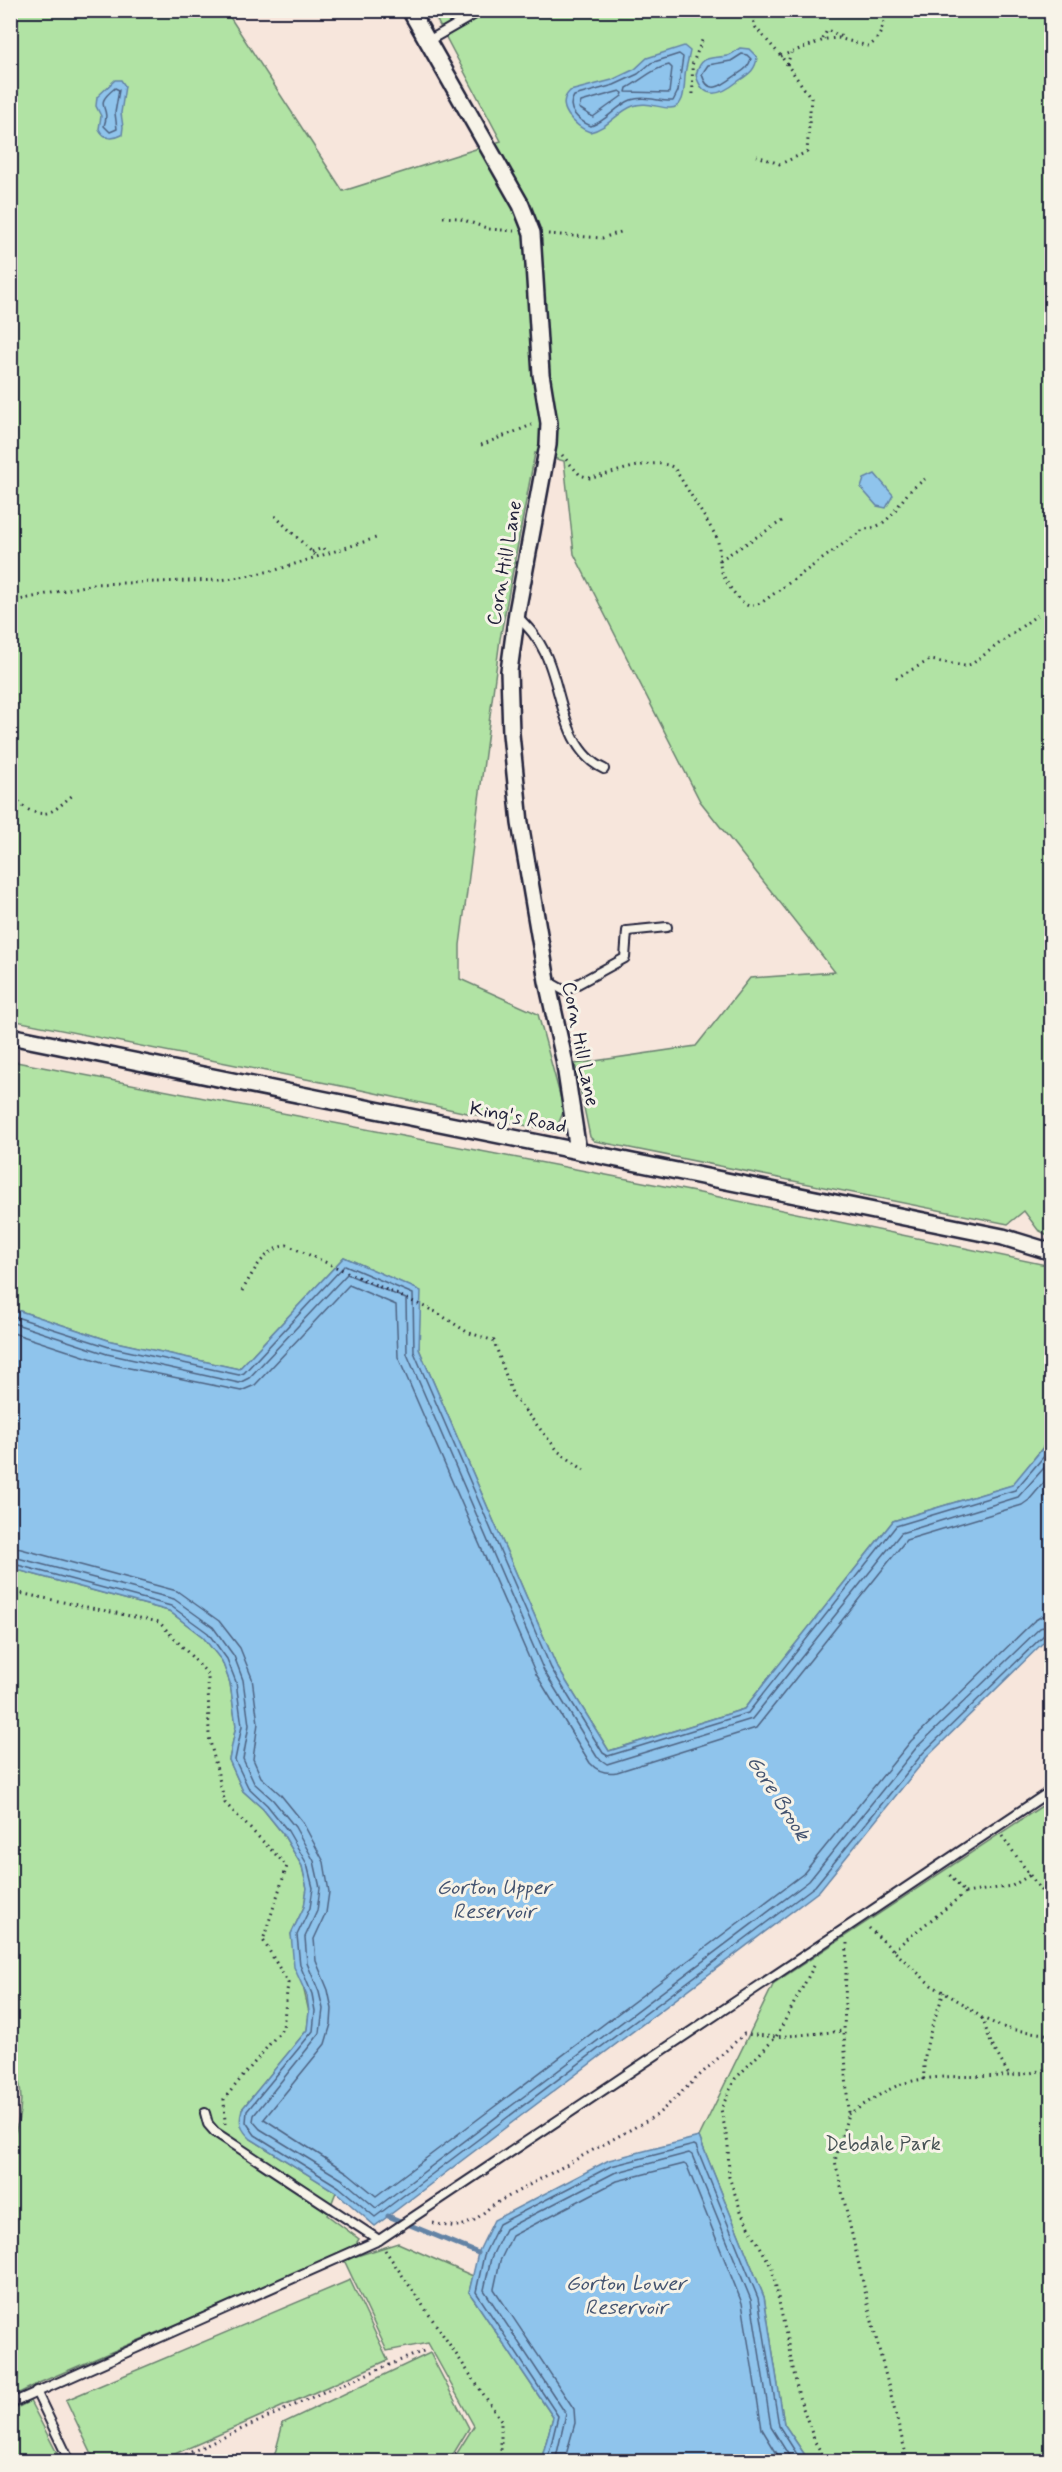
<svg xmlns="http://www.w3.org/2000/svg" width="1062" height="2472" font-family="Mynerve,sans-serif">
  <rect width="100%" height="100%" fill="#f7e6dc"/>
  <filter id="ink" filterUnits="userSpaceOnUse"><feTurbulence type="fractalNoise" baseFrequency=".0167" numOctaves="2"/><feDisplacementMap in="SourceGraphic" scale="12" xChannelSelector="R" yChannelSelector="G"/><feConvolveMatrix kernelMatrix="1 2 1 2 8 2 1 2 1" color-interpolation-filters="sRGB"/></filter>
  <g filter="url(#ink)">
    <g fill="#b1e3a4" stroke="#6a8270" stroke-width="1.5">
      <polygon points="10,11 226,11 343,191 501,141 432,11 1051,11 1051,1237 1038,1230 1024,1211 1008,1224 600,1142 594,1141 590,1137 575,1064 696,1046 750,978 835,972 700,801 574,554 564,461 535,453 500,639 460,945 460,979 538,1014 564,1110 555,1132 361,1090 11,1020"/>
      <polygon points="11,1061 695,1192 1051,1266 1051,1437 1013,1485 893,1521 744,1709 609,1751 556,1665 419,1349 420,1291 344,1257 239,1369 111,1341 11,1308"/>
      <path d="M 10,1568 L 169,1611 L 203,1637 L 222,1661 L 230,1683 L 236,1726 L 229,1760 L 243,1791 L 263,1809 L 283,1834 L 302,1866 L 307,1888 L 304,1907 L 291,1934 L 309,2012 L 307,2030 L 242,2109 L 251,2139 L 336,2192 L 327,2215 L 359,2239 L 357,2242 L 359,2246 L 39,2383 L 11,2397 L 10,2147 C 24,2112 25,2088 10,2053 Z"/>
      <polygon points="1051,1800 1051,2461 809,2461 784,2424 764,2297 699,2137 774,1983"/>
      <polygon points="398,2243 473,2276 469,2292 553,2417 541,2461 452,2461 474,2426 428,2343 387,2351 344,2260"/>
      <polygon points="350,2280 388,2360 159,2461 95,2461 66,2400"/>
      <polygon points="430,2353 469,2428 449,2461 273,2461 283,2423"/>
      <polygon points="30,2401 61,2461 11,2461 11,2411"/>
    </g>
    <g fill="#8fc4ec" stroke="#6383a5" stroke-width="1.5">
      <path d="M 684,46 L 690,51 C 689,57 687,63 686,69 C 683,80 688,108 670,108 C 658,108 646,101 633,106 C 617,112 608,128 590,132 C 575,127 554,106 570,91 L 612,80 L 635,69 L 647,58 Z"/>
      <path d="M 740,48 L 749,49 L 757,57 C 756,71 747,75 737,82 C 721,95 703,101 696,75 C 701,54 711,59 727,56 C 732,55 736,50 740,48 Z"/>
      <path d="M 115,80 L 121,80 L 125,86 L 121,113 L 123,127 L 122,135 C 112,140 104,139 99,129 L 101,116 L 96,106 L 97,97 Z"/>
      <polygon points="875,474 893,495 886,508 877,506 861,488 864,479"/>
      <path d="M 344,1257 L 421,1291 L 419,1349 L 556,1665 L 609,1751 L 744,1709 L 893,1521 L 1012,1485 L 1052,1437 L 1051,1635 L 927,1757 L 819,1891 L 375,2226 L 336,2192 L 251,2139 C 241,2130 238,2123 242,2109 L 307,2030 L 309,2012 L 307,1996 L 294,1967 L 291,1934 L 304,1907 L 307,1888 L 302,1866 L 283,1834 L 263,1809 L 243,1791 L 229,1760 L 236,1726 L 230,1683 L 222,1661 L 203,1637 L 169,1611 L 10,1568 L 11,1308 L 111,1341 L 239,1369 Z"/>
      <polygon points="699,2137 764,2297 784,2424 809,2461 541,2461 553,2417 469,2292 478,2253 494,2220 609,2160"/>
    </g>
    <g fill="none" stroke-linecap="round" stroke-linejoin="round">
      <g stroke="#4e6382" stroke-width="1.5">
        <path d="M 679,54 L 683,57 L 678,91 L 673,101 C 659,102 645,95 631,100 C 616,106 607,121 591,126 C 579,121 565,109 574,96 L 614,85 L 638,74 L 651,63 Z"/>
        <path d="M 742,54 L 747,55 L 751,59 C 748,69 742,71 735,76 C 723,85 708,97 702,74 L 708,65 L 731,61 Z"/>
        <path d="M 669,65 L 672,68 L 669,93 L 626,92 L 627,88 C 642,80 653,68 669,65 Z"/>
        <path d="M 115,88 L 119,90 L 115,113 L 117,129 L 110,132 L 104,126 C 112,105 91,107 115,88 Z"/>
        <polygon points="620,91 623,93 622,96 593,117 579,108 581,102"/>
        <polyline points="10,1315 109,1347 239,1375 244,1373 345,1265 413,1294 414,1352 551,1668 603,1753 608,1756 748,1713 896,1526 1015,1490 1052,1447"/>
        <polyline points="10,1322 107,1354 239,1383 249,1378 347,1274 406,1299 407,1354 544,1671 597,1757 607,1764 752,1719 901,1533 1018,1497 1052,1459"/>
        <path d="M 10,1332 L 105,1363 L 241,1391 L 255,1385 L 349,1285 L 396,1305 L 398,1357 L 536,1674 L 590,1763 C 597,1771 606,1774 617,1772 L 756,1728 L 906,1540 L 1022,1505 L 1029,1500 L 1052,1473"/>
        <polyline points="10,1546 177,1591 219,1621 240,1648 252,1678 258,1723 253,1759 261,1777 280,1794 302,1821 324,1862 329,1892 326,1913 314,1939 316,1961 328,1990 332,2009 331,2024 325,2044 264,2119 348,2173 376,2196 803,1874 911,1741 1034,1621 1042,1616 1052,1615"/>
        <polyline points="10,1556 174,1599 213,1627 234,1656 243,1680 249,1725 243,1759 254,1783 273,1800 295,1827 314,1861 320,1888 317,1911 305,1937 307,1963 319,1992 323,2009 320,2033 254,2115 253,2121 260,2129 343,2180 376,2208 809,1881 917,1747 1040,1628 1052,1624"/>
        <polyline points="10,1563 171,1606 208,1633 227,1659 236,1682 242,1726 235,1760 248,1787 267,1805 288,1831 307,1864 313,1888 310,1908 297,1935 300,1965 312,1994 315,2011 313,2031 247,2111 246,2122 255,2135 339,2187 375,2217 815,1886 923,1753 1045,1634 1052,1632"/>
        <polyline points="547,2462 558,2416 476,2292 484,2255 499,2224 611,2166 694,2145 696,2146 758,2298 779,2426 802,2462"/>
        <polyline points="555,2462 566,2414 484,2290 491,2258 505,2229 614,2173 689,2153 692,2155 751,2300 771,2427 793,2462"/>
        <polyline points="564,2462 575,2423 574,2409 494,2289 500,2261 512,2236 617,2181 684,2164 687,2166 742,2303 762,2429 782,2462"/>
      </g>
      <polyline stroke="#6383a5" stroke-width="5" points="388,2216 478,2253"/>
      <defs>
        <g id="lane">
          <polyline points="1048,10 1052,12"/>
          <polyline points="428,41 482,10"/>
          <path d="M 517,616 C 529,628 538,638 545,653 C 563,690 562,750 604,769"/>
          <polyline points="549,982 565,991 625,958 627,931 667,927"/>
          <polyline points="205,2113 208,2124 215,2132 379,2240"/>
          <polyline points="36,2391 70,2462"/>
          <polyline points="10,2404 379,2240 1052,1790"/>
        </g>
        <g id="street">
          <polyline points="410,10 521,205 532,233 541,374 549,423 548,445 517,612 509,671 511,734 520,823 547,981 564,1059 578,1151"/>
          <polyline points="10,1036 1003,1237 1052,1252"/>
        </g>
      </defs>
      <use href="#lane" stroke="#22223b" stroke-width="12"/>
      <use href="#street" stroke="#22223b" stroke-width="20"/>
      <g stroke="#22223b" stroke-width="3" stroke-dasharray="1.5 4.5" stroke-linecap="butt">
        <polyline points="749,10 756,28 781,56 811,98 807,152 780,164 757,156"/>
        <polyline points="823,39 827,30 845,38"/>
        <path d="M 781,56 L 827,39 L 838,38 L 868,46 C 881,40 884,24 886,10"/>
        <polyline points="787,65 791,53"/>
        <polyline points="693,94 692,65 703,38"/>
        <polyline points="443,217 458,218 489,229 514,231"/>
        <polyline points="548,234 602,238 624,231"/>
        <polyline points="481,445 532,425"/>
        <path d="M 562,455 L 580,475 L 590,478 C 612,475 658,454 675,469 L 716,536 C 720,546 719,553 720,564 C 721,577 738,602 749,606 L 761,603 L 864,529 C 889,528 895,507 910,491 C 914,487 920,483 925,479"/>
        <polyline points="275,516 316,556"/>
        <polyline points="312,552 323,548 326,553"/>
        <polyline points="720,560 782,521"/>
        <polyline points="10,602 93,584 221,580 246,576 276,570 379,537"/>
        <polyline points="896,678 930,660 965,666 972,664 1037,615"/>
        <path d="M 10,749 C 21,767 5,798 29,810 C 50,820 58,806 73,795"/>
        <path d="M 242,1291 C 254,1271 263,1250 287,1245 L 436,1312 L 467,1332 L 494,1341 L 513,1396 L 559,1452 L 584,1470"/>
        <polyline points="10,1591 159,1622 208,1674 209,1737 225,1803 287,1866 263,1940 288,1983 283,2028 224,2099 225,2124"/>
        <polyline points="1002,1836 1052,1906"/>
        <polyline points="965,1893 1012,1886 1030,1875"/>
        <polyline points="869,1928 931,1985 962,2003 982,2018 1008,2029 1052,2035"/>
        <polyline points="847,1943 844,2031 848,2114 835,2161 874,2330 908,2462"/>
        <polyline points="893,1950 965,1893 948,1873"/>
        <polyline points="814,1966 776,2037 735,2079 721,2109 728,2144 729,2177 742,2214 772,2268 799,2397 815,2442 827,2462"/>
        <polyline points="982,2018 991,2043 1010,2077"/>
        <path d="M 924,2080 C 922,2049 934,2021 944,1992"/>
        <path d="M 848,2114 C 865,2105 887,2088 905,2083 C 953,2069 1004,2085 1052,2067"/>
        <path d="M 433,2223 C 461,2230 470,2226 491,2206 L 657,2115 L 744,2034 L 776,2037 L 844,2031"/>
        <polyline points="385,2250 501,2420 501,2462"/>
        <polyline points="169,2462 328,2390 426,2350"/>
      </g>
      <use href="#lane" stroke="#f7f3e8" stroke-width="8"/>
      <use href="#street" stroke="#f7f3e8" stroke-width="15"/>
    </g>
  </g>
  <g text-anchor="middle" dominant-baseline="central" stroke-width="6" stroke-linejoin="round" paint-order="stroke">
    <g font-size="20" fill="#22223b" stroke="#f7f3e8">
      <text transform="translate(505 563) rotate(-80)">Corn Hill Lane</text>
      <text transform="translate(580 1044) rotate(79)">Corn Hill Lane</text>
      <text transform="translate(518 1118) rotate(11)">King's Road</text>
    </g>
    <g font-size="20" fill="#465255" stroke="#f7f3e8">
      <text x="883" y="2144">Debdale Park</text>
    </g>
    <g font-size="21" font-style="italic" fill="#435370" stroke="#f7f3e8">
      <text transform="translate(778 1798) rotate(57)">Gore Brook</text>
      <text x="494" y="1888">Gorton Upper<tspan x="494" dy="24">Reservoir</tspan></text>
      <text x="626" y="2284">Gorton Lower<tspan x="626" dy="24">Reservoir</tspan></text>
    </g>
  </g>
  <rect width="1062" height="2472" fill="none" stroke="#f7f3e8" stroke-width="36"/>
  <rect x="18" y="18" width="1026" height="2436" fill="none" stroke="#22223b" stroke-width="2" filter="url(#ink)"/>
</svg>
